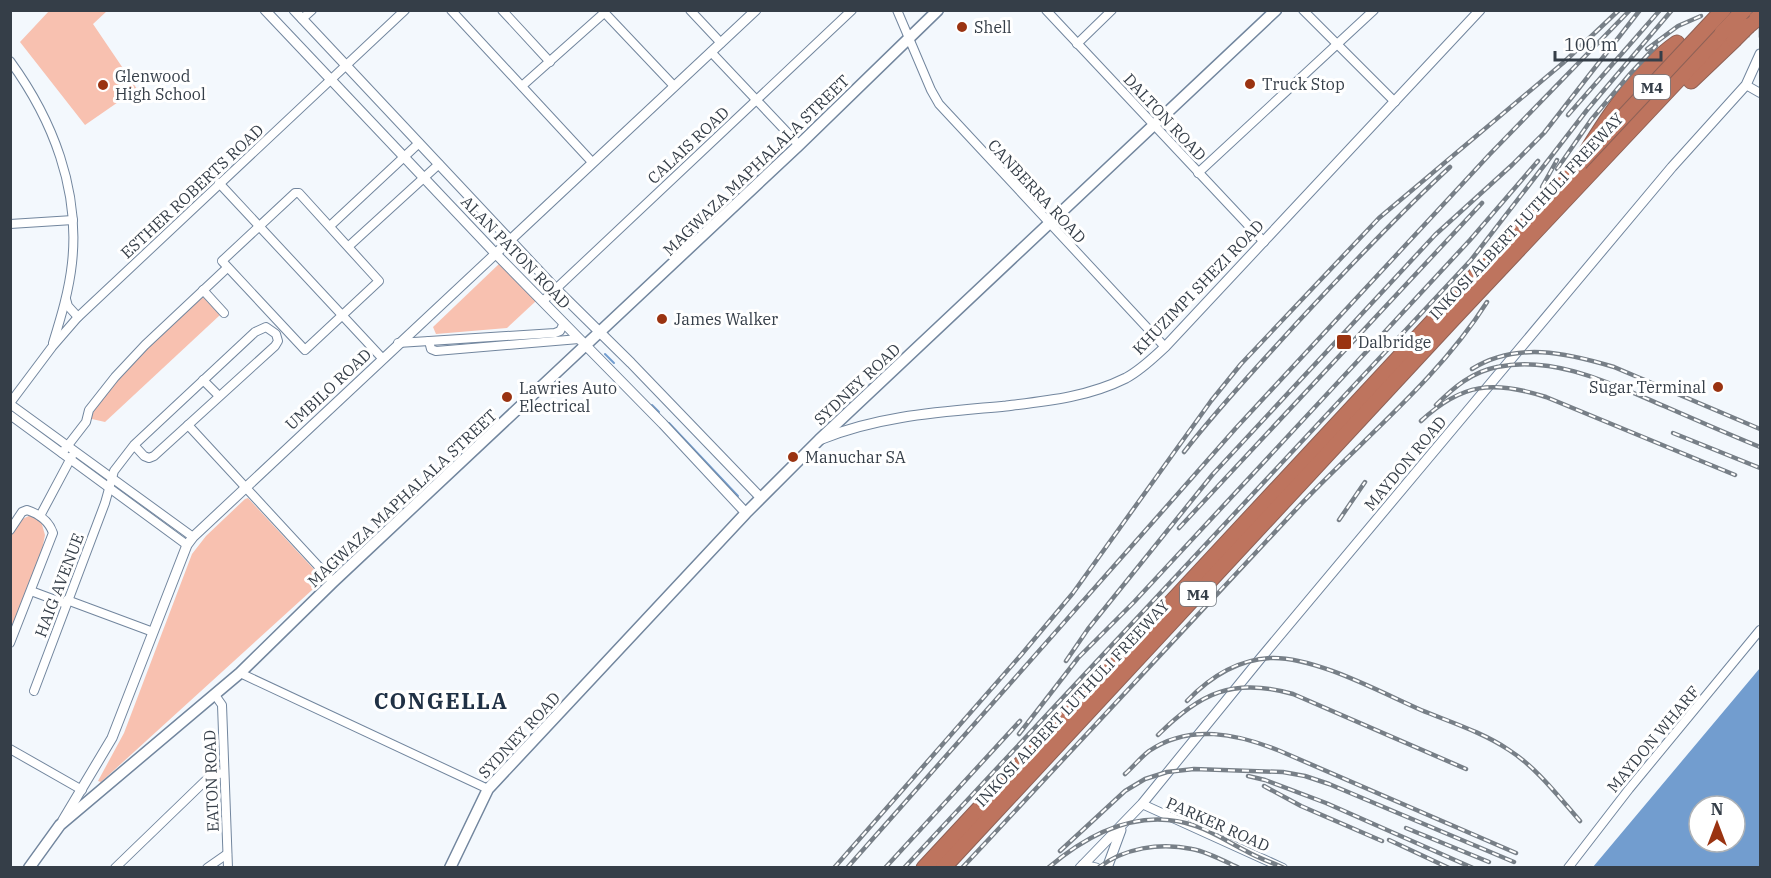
<svg xmlns="http://www.w3.org/2000/svg" width="1771" height="878" font-family="'IBM Plex Serif',serif">
  <rect width="100%" height="100%" fill="#f3f8fd"/>
  <g fill="#f8c1b0">
    <polygon points="49,11 107,11 93,24 137,89 85,125 20,42"/>
    <polygon points="500,263 536,301 507,328 436,334 433,327"/>
    <polygon points="201,295 220,315 105,422 92,419 89,416 117,379"/>
    <polygon points="248,498 321,577 322,581 101,782 98,781 124,733 192,554 206,536 245,499"/>
    <polygon points="31,515 41,521 45,535 42,550 11,635 11,534 18,521"/>
  </g>
  <path fill="#729dcf" fill-rule="evenodd" d="M 1760,668 L 1760,867 L 1593,867 ZM 1699,806 L 1735,806 L 1735,842 L 1699,842 Z"/>
  <g fill="none" stroke-linecap="round" stroke-linejoin="round">
    <g stroke="#729dcf" stroke-width="2">
      <polyline points="605,354 614,363"/>
      <polyline points="652,405 659,412"/>
      <polyline points="669,423 738,496"/>
    </g>
    <polyline stroke="#cdd3d9" stroke-width="15" stroke-dasharray="15 8" stroke-linecap="butt" points="1735,30 1760,30"/>
    <defs>
      <g id="minor">
        <polyline points="451,10 592,162"/>
        <polyline points="502,10 550,62"/>
        <polyline points="602,10 674,86"/>
        <polyline points="690,10 721,43"/>
        <polyline points="897,10 931,90 939,104 1165,347"/>
        <polyline points="1046,10 1264,242"/>
        <polyline points="1303,10 1395,102"/>
        <polyline points="302,19 312,10"/>
        <polyline points="1077,44 1112,10"/>
        <polyline points="711,52 799,145"/>
        <path d="M 10,61 C 53,120 80,190 72,263 C 69,291 61,317 53,343"/>
        <polyline points="1746,85 1760,93"/>
        <polyline points="522,86 604,13"/>
        <polyline points="1198,173 1374,10"/>
        <polyline points="219,183 382,358"/>
        <polygon points="295,193 299,193 379,281 305,350 222,261"/>
        <polyline points="10,224 73,220"/>
        <polyline points="330,226 419,143"/>
        <polyline points="349,246 439,164"/>
        <polyline points="203,290 224,313"/>
        <polyline points="66,299 68,306 78,317"/>
        <polyline points="543,301 852,10"/>
        <polyline points="429,341 431,349 436,351 579,339"/>
        <polyline points="398,343 555,333 560,331 564,323"/>
        <polyline points="203,380 219,396"/>
        <polyline points="10,403 52,347 78,317 405,10"/>
        <polyline points="10,404 193,537"/>
        <polyline points="10,415 187,545"/>
        <polyline points="188,425 333,582"/>
        <polyline points="62,453 86,422 89,410 115,377 145,345 227,268"/>
        <polyline points="40,516 72,456"/>
        <path d="M 10,530 L 22,512 L 27,510 C 39,514 49,521 53,533 L 10,643"/>
        <polyline points="31,591 66,604"/>
        <polyline points="67,600 153,632"/>
        <polyline points="240,673 488,789"/>
        <polyline points="34,691 105,503 114,471 134,445 255,332 266,327 276,334 278,341 275,346 154,456 149,458 144,456 134,445"/>
        <polyline points="215,695 222,705 228,868"/>
        <polyline points="10,749 82,790"/>
        <polyline points="1142,804 1283,868"/>
        <polyline points="115,868 204,782 213,775 224,773"/>
        <polyline points="207,868 227,854"/>
        <polyline points="1568,868 1629,789 1760,630"/>
      </g>
      <g id="tertiary">
        <polyline points="265,10 495,253 663,424 746,513"/>
        <polyline points="294,10 556,289 631,363 761,498"/>
        <path d="M 822,439 C 881,415 943,412 1006,406 C 1048,401 1088,397 1126,378 C 1141,370 1153,358 1165,347 L 1480,10"/>
        <polyline points="63,820 112,738 187,545 193,537 756,10"/>
        <polyline points="1083,865 1096,868"/>
        <polyline points="1080,868 1142,804 1260,659 1424,463 1672,167 1746,85 1760,54"/>
        <polyline points="1107,868 1121,830"/>
      </g>
      <g id="secondary">
        <polyline points="29,868 60,825 240,673 333,582 799,145 938,10"/>
        <polyline points="450,868 488,789 746,513 819,440 1276,10"/>
      </g>
      <g id="motorway">
        <polyline points="1748,26 1760,16"/>
        <polyline points="1691,81 1734,40"/>
        <path d="M 924,868 L 1580,163 C 1605,121 1637,71 1677,43"/>
        <polyline points="943,868 1452,320 1722,33"/>
      </g>
    </defs>
    <use href="#minor" stroke="#72869e" stroke-width="10"/>
    <use href="#tertiary" stroke="#72869e" stroke-width="11"/>
    <use href="#secondary" stroke="#72869e" stroke-width="13"/>
    <use href="#motorway" stroke="#8e6156" stroke-width="17"/>
    <use href="#minor" stroke="#fff" stroke-width="8"/>
    <use href="#tertiary" stroke="#fff" stroke-width="9"/>
    <use href="#secondary" stroke="#fff" stroke-width="10"/>
    <use href="#motorway" stroke="#be745e" stroke-width="15"/>
    <defs>
      <g id="rail">
        <polyline points="1647,49 1678,26 1701,16"/>
        <polyline points="1568,115 1660,10"/>
        <polyline points="1557,169 1591,120 1630,74 1656,46"/>
        <polyline points="1542,187 1557,160"/>
        <path d="M 1472,369 C 1517,341 1567,353 1614,367 L 1760,429"/>
        <path d="M 1436,405 C 1454,387 1472,372 1497,367 C 1554,355 1612,384 1664,406 C 1696,420 1728,434 1760,447"/>
        <path d="M 1421,421 C 1462,383 1493,380 1546,397 L 1735,475"/>
        <polyline points="1673,433 1760,468"/>
        <path d="M 1184,452 C 1219,407 1258,366 1296,324 C 1346,270 1396,217 1450,167"/>
        <polyline points="1339,520 1365,482"/>
        <polyline points="1179,528 1482,203"/>
        <polyline points="1066,661 1088,629 1213,474 1435,235 1512,165 1544,133 1640,10"/>
        <path d="M 1187,701 C 1210,677 1236,660 1270,658 C 1314,656 1380,692 1421,710 C 1450,722 1482,732 1509,750 C 1537,768 1558,796 1580,821"/>
        <polyline points="1019,734 1078,658 1134,602 1470,240 1538,161"/>
        <path d="M 1158,735 C 1200,693 1233,677 1293,694 L 1466,769"/>
        <path d="M 1125,774 C 1133,767 1140,758 1149,751 C 1190,723 1238,734 1280,751 L 1516,853"/>
        <polyline points="1248,776 1265,780 1326,803 1473,868"/>
        <polyline points="1264,786 1301,806 1382,841"/>
        <polyline points="1406,828 1489,862"/>
        <polyline points="1389,840 1449,868"/>
        <polyline points="1060,851 1125,791 1145,779 1167,772 1194,769 1283,772 1305,776 1329,784 1514,862"/>
        <polyline points="834,868 1021,655 1073,593 1211,401 1241,364 1379,218 1563,63 1619,10"/>
        <polyline points="847,868 1236,428 1490,154 1630,10"/>
        <polyline points="885,868 1020,721"/>
        <polyline points="904,868 1471,260 1587,110 1672,10"/>
        <path d="M 962,868 C 1076,746 1189,623 1303,502 C 1365,437 1439,378 1487,302"/>
        <path d="M 1048,868 C 1090,832 1141,807 1196,826 C 1214,832 1230,843 1246,851 C 1258,858 1271,862 1284,868"/>
        <path d="M 1098,868 C 1124,848 1160,842 1192,849 C 1208,852 1224,861 1239,868"/>
      </g>
    </defs>
    <use href="#rail" stroke="#777f87" stroke-width="4.5"/>
    <use href="#rail" stroke="#fff" stroke-width="2" stroke-dasharray="7" stroke-linecap="butt"/>
    <defs>
      <g id="motorway-bridge">
        <polyline points="1722,33 1744,10"/>
        <polyline points="1734,40 1748,26"/>
        <polyline points="1580,163 1723,10"/>
      </g>
    </defs>
    <use href="#motorway-bridge" stroke="#8e6156" stroke-width="17" stroke-linecap="butt"/>
    <use href="#motorway-bridge" stroke="#be745e" stroke-width="15"/>
  </g>
  <g fill="#9a3311" stroke="#fff" stroke-width="2">
    <circle cx="962" cy="27" r="6"/>
    <circle cx="1250" cy="84" r="6"/>
    <circle cx="103" cy="85" r="6"/>
    <circle cx="662" cy="319" r="6"/>
    <rect x="1336" y="334" width="16" height="16" rx="3"/>
    <circle cx="1718" cy="387" r="6"/>
    <circle cx="507" cy="397" r="6"/>
    <circle cx="793" cy="457" r="6"/>
  </g>
  <g text-anchor="middle" dominant-baseline="central" stroke-width="6" stroke-linejoin="round" paint-order="stroke">
    <g fill="#fff" stroke="#72787f" stroke-width="1.5">
      <rect x="1634" y="75" width="36" height="24" rx="4.5"/>
      <rect x="1180" y="582" width="36" height="24" rx="4.5"/>
    </g>
    <g font-size="15" font-weight="bold" fill="#353e48">
      <text x="1652" y="87">M4</text>
      <text x="1198" y="594">M4</text>
    </g>
    <g font-size="16" fill="#353e48" stroke="#fff" text-anchor="start">
      <text x="974" y="27">Shell</text>
      <text x="115" y="76">Glenwood<tspan x="115" dy="18">High School</tspan></text>
      <text x="1262" y="84">Truck Stop</text>
      <text x="674" y="319">James Walker</text>
      <text x="1358" y="342">Dalbridge</text>
      <text x="1706" y="387" text-anchor="end">Sugar Terminal</text>
      <text x="519" y="388">Lawries Auto<tspan x="519" dy="18">Electrical</tspan></text>
      <text x="805" y="457">Manuchar SA</text>
    </g>
    <g font-size="16" fill="#353e48" stroke="#fff">
      <text transform="translate(1165 117) rotate(47)">DALTON ROAD</text>
      <text transform="translate(688 145) rotate(-43)">CALAIS ROAD</text>
      <text transform="translate(756 165) rotate(-44)">MAGWAZA MAPHALALA STREET</text>
      <text transform="translate(192 191) rotate(-43)">ESTHER ROBERTS ROAD</text>
      <text transform="translate(1037 191) rotate(47)">CANBERRA ROAD</text>
      <text transform="translate(1526 216) rotate(-47)">INKOSI ALBERT LUTHULI FREEWAY</text>
      <text transform="translate(516 252) rotate(46)">ALAN PATON ROAD</text>
      <text transform="translate(1198 287) rotate(-46)">KHUZIMPI SHEZI ROAD</text>
      <text transform="translate(857 384) rotate(-43)">SYDNEY ROAD</text>
      <text transform="translate(328 389) rotate(-43)">UMBILO ROAD</text>
      <text transform="translate(1405 463) rotate(-50)">MAYDON ROAD</text>
      <text transform="translate(402 498) rotate(-43)">MAGWAZA MAPHALALA STREET</text>
      <text transform="translate(59 585) rotate(-69)">HAIG AVENUE</text>
      <text transform="translate(1072 703) rotate(-47)">INKOSI ALBERT LUTHULI FREEWAY</text>
      <text transform="translate(519 735) rotate(-47)">SYDNEY ROAD</text>
      <text transform="translate(1653 739) rotate(-50)">MAYDON WHARF</text>
      <text transform="translate(211 781) rotate(-92)">EATON ROAD</text>
      <text transform="translate(1218 824) rotate(24)">PARKER ROAD</text>
    </g>
    <g font-size="22" font-weight="bold" letter-spacing="1.5" fill="#203145" stroke="#fff">
      <text x="441" y="700">CONGELLA</text>
    </g>
  </g>
  <rect width="1771" height="878" fill="none" stroke="#353e48" stroke-width="24"/>
  <g transform="translate(1717 824)"><circle r="28" fill="#ffffff" stroke="#aeb2b6" stroke-width="1.5"/>
  <path d="M0-4.5L10 22L0 15L-10 22Z" fill="#9a3311"/>
  <text y="-9" font-size="16" font-weight="bold" text-anchor="middle" fill="#353e48">N</text>
  </g>
  <path d="M1555 51v9h106v-9" fill="none" stroke="#353e48" stroke-width="3"/>
  <text x="1564" y="51" font-size="18" fill="#353e48" stroke="#ffffff" stroke-width="4.5" paint-order="stroke">100 m</text>
</svg>
